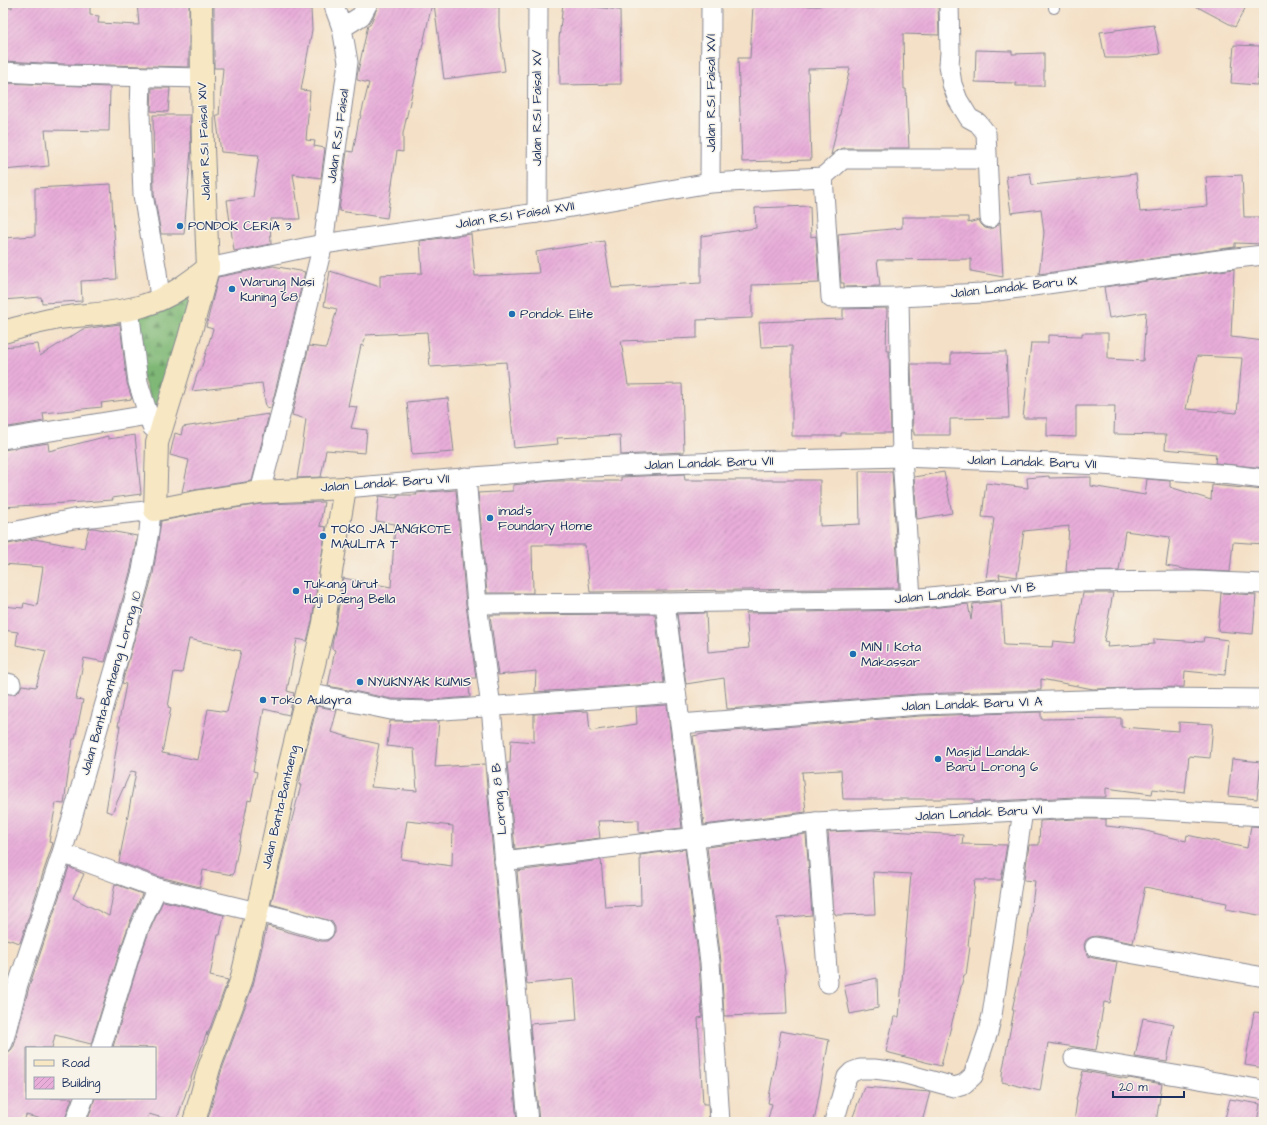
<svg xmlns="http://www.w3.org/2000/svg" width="1267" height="1125" font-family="'Architects Daughter',sans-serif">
  <defs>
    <pattern id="forest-firs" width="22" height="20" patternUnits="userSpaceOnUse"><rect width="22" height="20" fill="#7fb876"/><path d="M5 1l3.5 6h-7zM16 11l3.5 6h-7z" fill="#679664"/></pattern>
    <pattern id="building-hatch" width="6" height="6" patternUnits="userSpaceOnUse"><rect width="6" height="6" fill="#e8add9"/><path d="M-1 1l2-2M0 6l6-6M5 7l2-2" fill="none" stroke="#c695bd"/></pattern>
  </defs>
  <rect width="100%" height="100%" fill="#f7f3e8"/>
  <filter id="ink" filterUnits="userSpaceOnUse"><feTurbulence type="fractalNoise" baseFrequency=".025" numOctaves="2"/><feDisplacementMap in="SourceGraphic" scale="8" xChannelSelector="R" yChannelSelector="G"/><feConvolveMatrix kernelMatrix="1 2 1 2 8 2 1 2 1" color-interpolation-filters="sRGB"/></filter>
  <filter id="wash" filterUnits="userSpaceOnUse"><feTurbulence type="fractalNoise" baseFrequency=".012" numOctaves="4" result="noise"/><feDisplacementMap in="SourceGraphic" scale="16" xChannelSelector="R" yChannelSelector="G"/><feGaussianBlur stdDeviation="0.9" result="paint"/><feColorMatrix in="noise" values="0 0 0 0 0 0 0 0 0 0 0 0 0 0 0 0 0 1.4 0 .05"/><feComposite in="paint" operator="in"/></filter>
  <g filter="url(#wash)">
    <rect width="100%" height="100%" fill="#f4e0c6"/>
    <polygon fill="url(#forest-firs)" stroke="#4d746a" points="191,296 191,312 155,410 143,379 137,318"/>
    <g id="blocks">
      <g fill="url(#building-hatch)" fill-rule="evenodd">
        <polygon points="12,3 90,3 90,15 99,16 98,23 139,25 137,3 189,3 189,67 63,64 3,61 3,7 12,8"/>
        <polygon points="214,3 300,3 300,9 311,9 312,30 301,90 310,91 306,140 315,141 314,146 325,148 321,178 293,174 300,219 270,219 271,244 234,251 227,200 253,197 259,155 221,152 216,115 219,115 223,68 214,68"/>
        <polygon points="379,3 432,4 403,133 403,152 397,151 387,218 339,211 347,151 353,152 359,119 360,119 369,83 357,80 357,76 368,25 370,25"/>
        <polygon points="563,3 620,10 621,84 560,85 559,39"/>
        <polygon points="820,3 902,3 938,5 939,35 903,34 904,89 906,89 909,148 843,148 836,151 831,155 850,68 808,69 811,160 742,162 738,58 750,58 753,5 820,6"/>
        <polygon points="1190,3 1248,3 1235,27"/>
        <polygon points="434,4 499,7 499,26 505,71 444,79"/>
        <polygon points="1154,25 1160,54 1128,58 1105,58 1100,32"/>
        <polygon points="1234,45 1260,46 1257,85 1231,83"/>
        <polygon points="976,50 1012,51 1012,54 1044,53 1044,86 1016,86 1016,83 975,82"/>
        <polygon points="3,83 110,87 109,131 45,130 49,166 3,170"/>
        <polygon points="152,88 170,88 168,112 151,111"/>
        <polygon points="153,115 190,115 191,150 184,234 161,234 154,194"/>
        <polygon points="1030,173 1032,185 1136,174 1140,212 1208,206 1206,177 1242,175 1244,217 1264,217 1264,244 1235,243 1235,247 1039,274 1044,233 1041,209 1011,213 1006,176"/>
        <polygon points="111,184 117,279 81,281 82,301 42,303 41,297 3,300 3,238 35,236 35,188"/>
        <polygon points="810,206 811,237 816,236 819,283 752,285 752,318 697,320 697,338 621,341 628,385 682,384 684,452 621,455 620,435 557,438 558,444 514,448 506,362 430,367 427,332 366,335 363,346 361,345 348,406 357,407 351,428 367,430 365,453 326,450 321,477 297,478 303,442 306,419 292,415 309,346 326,348 337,309 324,306 330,271 380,287 380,275 422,273 420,241 471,234 475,276 539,273 536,252 604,241 612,288 701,283 701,236 756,228 755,208"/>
        <polygon points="902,217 968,217 968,223 979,220 981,224 985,228 990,229 996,227 1000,222 1003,277 971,271 971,259 877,260 880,286 844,287 844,283 841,283 838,234 902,228"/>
        <polygon points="273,266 305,272 271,408 266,407 262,383 192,391 197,375 202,366 213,329 206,327 218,277"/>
        <path d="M 1234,269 L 1231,337 L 1264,341 L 1264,468 L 1215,463 L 1216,454 L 1165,449 L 1166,435 L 1114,434 L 1115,406 L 1076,406 L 1076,437 L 1047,436 L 1047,418 L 1023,418 L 1031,343 L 1048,343 L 1048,335 L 1082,336 L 1082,333 L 1108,333 L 1108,359 L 1143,361 L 1146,312 L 1109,318 L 1104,287 ZM 1197,356 L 1242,358 L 1237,413 L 1186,409 Z"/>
        <polygon points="887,308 886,351 889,351 891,433 841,433 841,436 792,436 792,346 761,347 759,322 843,319 843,309"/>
        <polygon points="120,324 127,383 132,399 101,403 102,407 43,413 44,421 3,428 3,347 38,344 40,356 83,329"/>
        <polygon points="1006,352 1009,418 950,419 950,435 914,435 914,432 913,432 911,364 951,364 951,353"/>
        <polygon points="448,398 454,452 412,455 407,402"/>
        <polygon points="269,414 252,481 182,492 189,460 170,455 175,433 181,435 183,427"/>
        <polygon points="135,435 141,494 112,498 113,500 3,507 3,450 48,443 49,451 108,436 108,439"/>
        <polygon points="859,471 892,471 899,588 590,592 585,545 532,545 533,593 487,593 478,493 513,491 513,485 550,481 621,481 621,477 684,474 685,480 820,480 820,526 860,524"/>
        <polygon points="944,472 952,513 917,519 914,477"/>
        <polygon points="1049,476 1049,478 1091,477 1091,486 1145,495 1147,479 1170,481 1170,487 1211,500 1212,485 1264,490 1264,544 1233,542 1230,572 1190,570 1166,566 1170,537 1125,531 1119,571 1066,572 1069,526 1024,531 1017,577 999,574 1000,579 986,580 994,518 982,517 986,483 1028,488 1027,478"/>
        <polygon points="456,490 466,605 476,678 468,678 470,697 431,700 392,699 328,686 335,650 332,649 332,645 336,625 343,578 391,587 395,524 376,521 379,496 397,498 397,495 417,495 416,493"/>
        <path d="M 324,502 L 320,526 L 326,527 L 312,621 L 307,641 L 297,639 L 287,691 L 294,693 L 289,715 L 264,709 L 253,771 L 257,772 L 251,801 L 248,800 L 233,875 L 203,870 L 200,887 L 160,877 L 119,862 L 136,772 L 131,771 L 112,813 L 106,811 L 120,726 L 118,726 L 126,684 L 122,683 L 153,574 L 161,521 L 203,513 L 261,504 ZM 189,639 L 226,647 L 226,648 L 241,651 L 227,712 L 208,709 L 198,760 L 162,753 L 171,708 L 168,707 L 174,672 L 182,673 Z"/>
        <polygon points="89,528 94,528 137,536 131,569 105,662 84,658 76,699 83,700 75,739 73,739 64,804 56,803 49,842 53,843 20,943 3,938 3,693 14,694 19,691 22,685 36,687 46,651 16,645 18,632 3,630 3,606 23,608 24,603 37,606 43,567 3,564 3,545 34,539 84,548"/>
        <polygon points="1083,593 1113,593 1104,641 1108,642 1107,647 1154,644 1154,639 1203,642 1204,637 1228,640 1225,675 1185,671 1184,687 1093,689 1041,679 1041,690 918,694 727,709 724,678 686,684 677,614 706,613 708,652 749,648 746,613 911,610 968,604 971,620 973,604 1001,601 1004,645 1052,647 1053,641 1074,643"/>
        <polygon points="1221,593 1256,595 1253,634 1218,631"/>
        <polygon points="655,614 664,683 535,692 536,671 498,675 490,615"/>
        <polygon points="667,705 682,828 639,833 639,820 598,821 600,838 515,849 507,763 510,763 511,740 534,742 534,714 588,711 590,731 637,724 636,707"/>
        <path d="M 317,706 L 337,710 L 331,732 L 352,738 L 379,744 L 371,787 L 417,791 L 414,749 L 387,746 L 390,721 L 439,721 L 435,767 L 485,764 L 517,1122 L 207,1122 L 221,1072 L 253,985 L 267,926 L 321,941 L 327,941 L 331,938 L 335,933 L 335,927 L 332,922 L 327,920 L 271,904 L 284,850 L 301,785 L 299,785 L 302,766 ZM 407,821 L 453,826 L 452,866 L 401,859 Z"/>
        <polygon points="1041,712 1041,719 1121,718 1121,727 1179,731 1179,722 1213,724 1210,758 1189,756 1185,793 1153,789 1152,794 1106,788 1106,797 1075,797 974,802 974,799 843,799 841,770 802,772 806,812 704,825 693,736 709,733 920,716"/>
        <polygon points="1232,759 1261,762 1257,799 1228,796"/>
        <polygon points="1076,819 1106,819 1106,826 1142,830 1186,841 1187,835 1247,848 1251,826 1264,827 1264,916 1226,909 1227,903 1145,887 1133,943 1097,936 1091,937 1086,940 1084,945 1085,950 1088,956 1093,958 1117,962 1110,1003 1104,1002 1096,1050 1048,1043 1040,1091 1002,1082 1002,1074 1014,1010 1012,1010 1028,937 1035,881 1024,880 1029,845 1039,845 1040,821"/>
        <polygon points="871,830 963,835 962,844 1007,845 1001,880 975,880 968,946 970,947 966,975 964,975 941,1066 886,1052 894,1017 899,1017 911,874 873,872 875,914 836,915 835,913 834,913 828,832"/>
        <polygon points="806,834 812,915 777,918 785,971 787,1014 724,1016 721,961 707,847"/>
        <polygon points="685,849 699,963 702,1017 698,1018 703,1104 708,1104 709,1122 539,1122 530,1024 577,1020 574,979 527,984 517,871 601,860 605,907 641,905 640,855"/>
        <polygon points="69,867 84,874 73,898 109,916 115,884 142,894 129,924 121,947 91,1044 55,1035 52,1048 27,1048 27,1098 72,1098 64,1122 54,1122 26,1115 24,1122 3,1122 3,1067 7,1053 11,1050 14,1046 29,987"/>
        <polygon points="163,901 224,915 220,935 218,935 210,976 228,980 207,1036 207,1032 176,1122 149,1114 146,1122 87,1122 95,1098 155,1098 155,1048 113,1047 141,954 149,932"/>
        <polygon points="877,978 878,1008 850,1014 844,985"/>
        <polygon points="1254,1012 1264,1013 1264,1068 1245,1065"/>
        <polygon points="1143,1018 1174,1024 1167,1062 1135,1057"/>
        <polygon points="781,1031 829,1040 814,1122 767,1122 772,1104 768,1103"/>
        <polygon points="1083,1071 1128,1079 1129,1078 1162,1084 1156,1122 1074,1122 1077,1101 1076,1100"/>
        <polygon points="864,1087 930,1092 922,1122 851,1122"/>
        <polygon points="1230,1099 1260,1104 1257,1122 1224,1122"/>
      </g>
    </g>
  </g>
  <g filter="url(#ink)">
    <use href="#blocks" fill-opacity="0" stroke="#888892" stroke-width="1"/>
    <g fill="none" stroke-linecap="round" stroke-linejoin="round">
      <defs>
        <polyline id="lane" points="1054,8 1054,3"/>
        <g id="street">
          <polyline points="334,3 335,9 342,28"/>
          <polyline points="949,3 950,52 949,65 952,84 958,100 969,118 978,123 986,133 990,218"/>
          <polyline points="3,72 63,75 202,78"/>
          <polyline points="141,77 140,114 143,195 157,272 160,300"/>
          <polyline points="710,183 711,3"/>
          <polyline points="537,213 538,3"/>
          <polyline points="208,268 323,244 537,213 710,183 823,177"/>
          <polyline points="899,297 831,298 823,177 843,159 987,159"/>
          <polyline points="129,309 138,382 152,427"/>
          <polyline points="3,439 148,415"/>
          <polyline points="466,477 477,604 491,707 528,1122"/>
          <polyline points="345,488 590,467 749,461 902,457 1102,465 1232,475 1264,479"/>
          <polyline points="260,492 292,370 323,244 348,62 342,28 361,16 368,3"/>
          <polyline points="3,534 73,519 155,510"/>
          <polyline points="911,599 902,457 899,297 983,293 1226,259 1264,255"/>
          <polyline points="665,603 710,962 720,1122"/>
          <polyline points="477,604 665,603 911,599 1075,582 1195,581 1264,584"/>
          <polyline points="3,682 11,684"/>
          <polyline points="308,693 391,710 431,711 676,693"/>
          <polyline points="680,724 919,705 1151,698 1264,699"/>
          <polyline points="816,822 828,983"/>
          <polyline points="62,853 157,888 286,919 324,930"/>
          <polyline points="504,861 816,822 1076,808 1143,809 1264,816"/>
          <polyline points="1095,947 1264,977"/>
          <polyline points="3,1043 18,984 62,853 119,655 142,571 149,531 151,510"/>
          <polyline points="101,1048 131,951 139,928 157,888"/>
          <polyline points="1074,1058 1264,1090"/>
          <polyline points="75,1122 84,1098"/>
          <polyline points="834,1122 847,1077 852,1072 860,1069 874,1069 899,1072 954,1087 964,1084 973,1076 988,1032 992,1015 1023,811"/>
        </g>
        <g id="secondary">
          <path d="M 3,332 C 22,327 41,321 60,318 C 87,314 119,314 145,305 C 169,298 189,283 208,268"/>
          <polyline points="194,1122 209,1068 241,981 274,837 286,780 324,623 331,572 345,488 260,492 201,501 155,510 157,443 189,338 208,268 203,148 201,3"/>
        </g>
      </defs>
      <use href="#lane" stroke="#888892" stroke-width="12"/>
      <use href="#street" stroke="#888892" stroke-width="21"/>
      <use href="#secondary" stroke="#888892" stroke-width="24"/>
      <use href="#lane" stroke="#fff" stroke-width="10"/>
      <use href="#street" stroke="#fff" stroke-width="19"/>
      <use href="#secondary" stroke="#f7e8c3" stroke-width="22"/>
    </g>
  </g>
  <g fill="#1f6fb2" stroke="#f7f3e8" stroke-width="1.5">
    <circle cx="180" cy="226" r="4"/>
    <circle cx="232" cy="289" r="4"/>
    <circle cx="512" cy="314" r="4"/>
    <circle cx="490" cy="518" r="4"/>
    <circle cx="323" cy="536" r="4"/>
    <circle cx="296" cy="591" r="4"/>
    <circle cx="853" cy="654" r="4"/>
    <circle cx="360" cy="682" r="4"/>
    <circle cx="263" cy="700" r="4"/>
    <circle cx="938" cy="759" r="4"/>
  </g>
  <g text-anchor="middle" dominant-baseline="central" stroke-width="3" stroke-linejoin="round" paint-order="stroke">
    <g font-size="13" fill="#1b2f5e" stroke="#f7f3e8">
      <text transform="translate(711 93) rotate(-90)">Jalan R.S.I Faisal XVI</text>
      <text transform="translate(537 108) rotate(-90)">Jalan R.S.I Faisal XV</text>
      <text transform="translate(338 136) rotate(-82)">Jalan R.S.I Faisal</text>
      <text transform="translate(204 141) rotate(-92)">Jalan R.S.I Faisal XIV</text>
      <text transform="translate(515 215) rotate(-9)">Jalan R.S.I Faisal XVII</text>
      <text transform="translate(1014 287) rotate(-6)">Jalan Landak Baru IX</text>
      <text transform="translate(1032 462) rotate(2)">Jalan Landak Baru VII</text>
      <text transform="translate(709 463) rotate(-2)">Jalan Landak Baru VII</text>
      <text transform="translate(385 483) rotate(-4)">Jalan Landak Baru VII</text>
      <text transform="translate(965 593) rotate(-5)">Jalan Landak Baru VI B</text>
      <text transform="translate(111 683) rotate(-74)">Jalan Banta-Bantaeng Lorong 10</text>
      <text transform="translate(972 704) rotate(-2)">Jalan Landak Baru VI A</text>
      <text transform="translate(499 799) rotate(-95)">Lorong 8 B</text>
      <text transform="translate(280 807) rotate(-77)">Jalan Banta-Bantaeng</text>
      <text transform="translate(979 813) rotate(-3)">Jalan Landak Baru VI</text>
    </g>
    <g font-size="13" fill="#1b2f5e" stroke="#f7f3e8" text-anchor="start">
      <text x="188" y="226">PONDOK CERIA 3</text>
      <text x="240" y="282">Warung Nasi<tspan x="240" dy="15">Kuning 68</tspan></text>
      <text x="520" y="314">Pondok Elite</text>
      <text x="498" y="511">imad's<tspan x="498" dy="15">Foundary Home</tspan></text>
      <text x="331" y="529">TOKO JALANGKOTE<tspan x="331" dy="15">MAULITA T</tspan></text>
      <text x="304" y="584">Tukang Urut<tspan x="304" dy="15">Haji Daeng Bella</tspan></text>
      <text x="861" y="647">MIN 1 Kota<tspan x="861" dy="15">Makassar</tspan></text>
      <text x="368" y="682">NYUKNYAK KUMIS</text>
      <text x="271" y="700">Toko Aulayra</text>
      <text x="946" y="752">Masjid Landak<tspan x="946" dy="15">Baru Lorong 6</tspan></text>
    </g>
  </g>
  <rect width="1267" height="1125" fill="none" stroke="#f7f3e8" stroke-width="16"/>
  <rect x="26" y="1047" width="130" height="52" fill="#f7f3e8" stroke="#9fa5b1"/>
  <rect x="34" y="1060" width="20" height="6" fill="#f7e8c3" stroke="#9fa5b1"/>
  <text x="62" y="1067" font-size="12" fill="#1b2f5e">Road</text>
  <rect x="34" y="1077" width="20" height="12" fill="url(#building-hatch)" stroke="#9fa5b1"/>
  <text x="62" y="1087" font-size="12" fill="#1b2f5e">Building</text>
  <path d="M1113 1091v6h71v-6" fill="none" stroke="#1b2f5e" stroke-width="2"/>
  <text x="1119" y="1091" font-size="12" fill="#1b2f5e" stroke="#f7f3e8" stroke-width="3" paint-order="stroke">20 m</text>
</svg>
